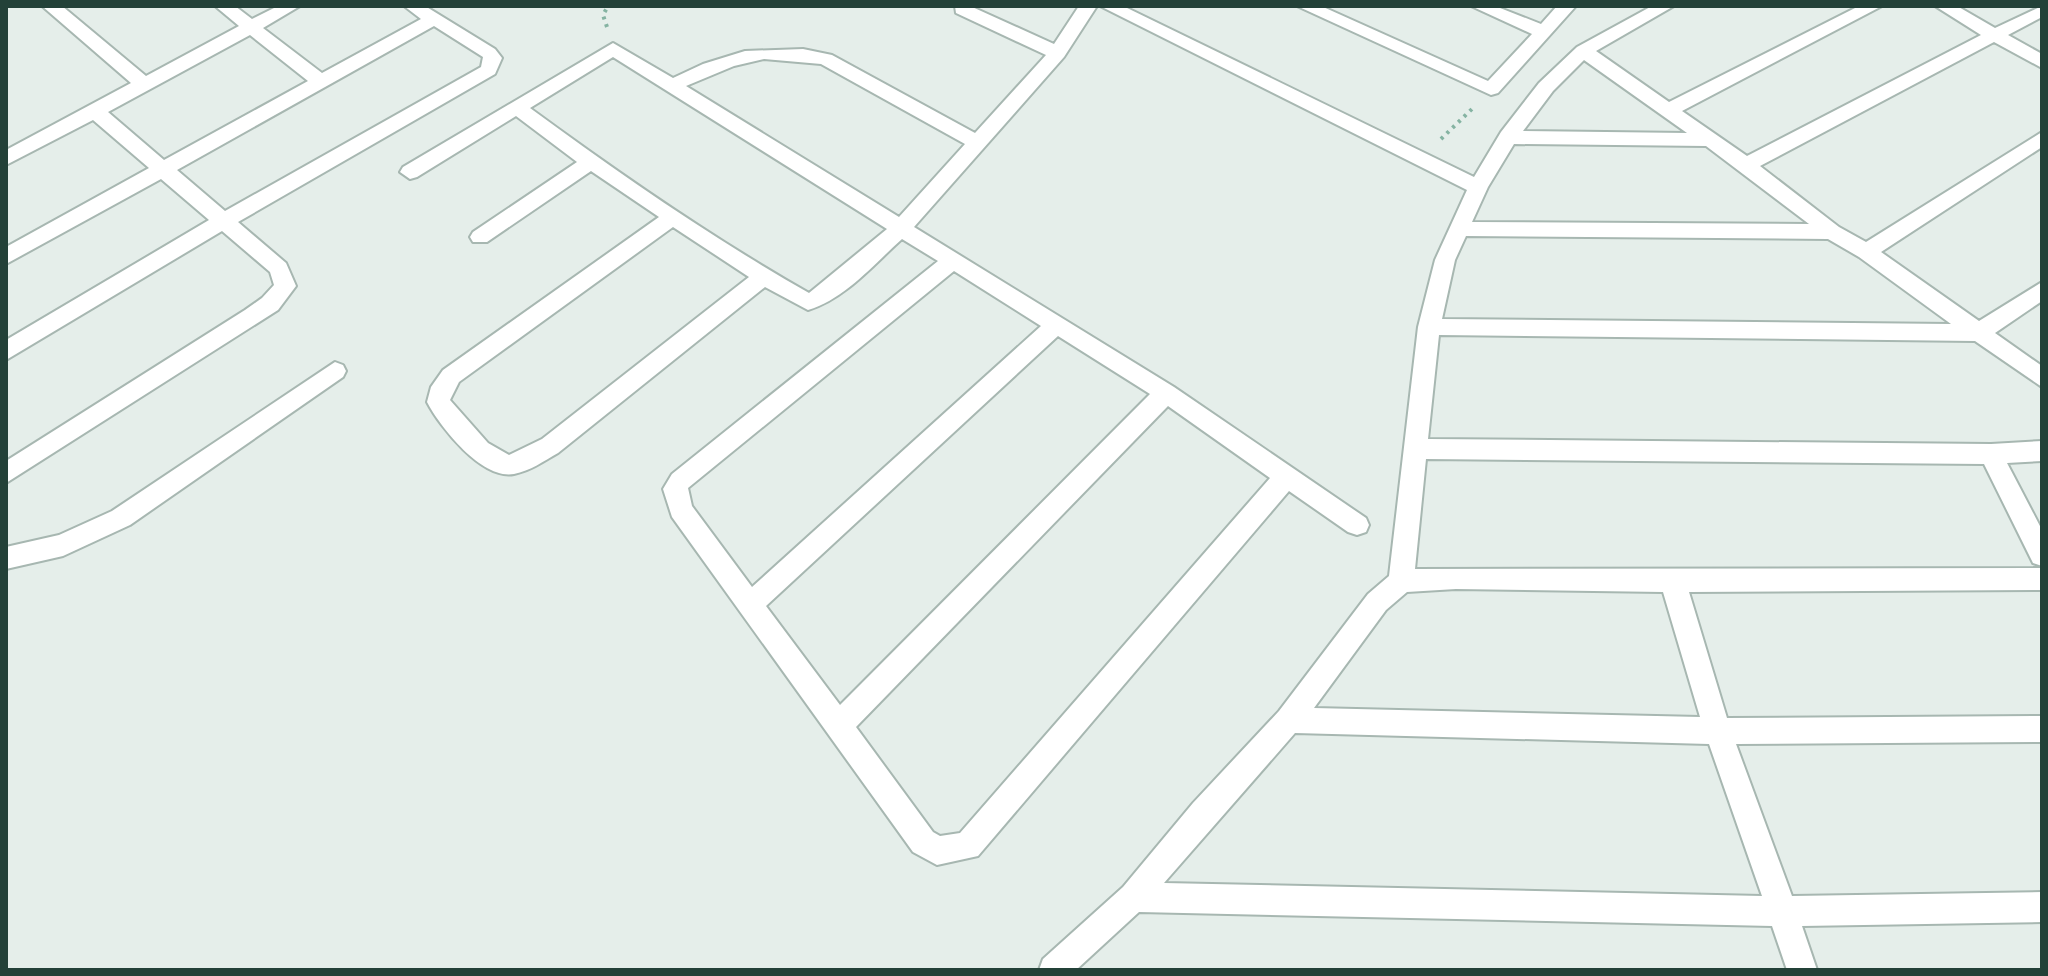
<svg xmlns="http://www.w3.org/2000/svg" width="2048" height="976" font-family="Poppins,sans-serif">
  <rect width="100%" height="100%" fill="#e5eeea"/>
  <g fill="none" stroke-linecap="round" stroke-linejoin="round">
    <defs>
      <g id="minor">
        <path d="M 42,6 L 62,6 L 146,76 L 239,26 L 215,6 L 235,6 L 252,19 L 278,6 L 300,6 L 263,28 L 322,73 L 421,19 L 404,6 L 425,6 L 495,49 L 502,58 L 495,74 L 238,222 L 286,263 L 296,286 L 278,310 L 6,483 L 6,461 L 245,310 L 262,298 L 274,285 L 270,272 L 222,231 L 6,360 L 6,340 L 209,220 L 161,179 L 6,264 L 6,247 L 149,168 L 93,120 L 6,165 L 6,150 L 131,83 ZM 434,26 L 483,57 L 481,67 L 225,211 L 177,170 ZM 250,35 L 308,81 L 164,160 L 108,112 Z"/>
        <path d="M 955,6 L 970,6 L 1054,44 L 1079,6 L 1097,6 L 1064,57 L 914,227 L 1174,387 L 1366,518 L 1369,525 L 1366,532 L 1357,535 L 1348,532 L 1289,491 L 978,856 L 937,865 L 913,852 L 672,517 L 663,489 L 672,474 L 938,261 L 902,239 C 874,264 845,299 808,310 L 765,287 L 558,453 C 544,461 530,471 514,474 C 482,480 440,427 427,402 L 431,387 L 443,370 L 659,217 L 591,171 L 487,242 L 473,242 L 470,237 L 473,232 L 577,162 L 516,116 L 417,177 L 410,179 L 400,172 L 403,167 L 613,43 L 673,78 L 703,64 L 745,51 L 803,49 L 832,55 L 975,133 L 1046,55 L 956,13 ZM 613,57 L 887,229 L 809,293 C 712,238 620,174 530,108 ZM 764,59 L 821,64 L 965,144 L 899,217 L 686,86 L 734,66 ZM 673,227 L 749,277 L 542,439 L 509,455 L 488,443 L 450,400 L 459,382 ZM 954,271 L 1041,326 L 752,587 L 692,506 L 688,488 ZM 1058,336 L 1150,394 L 840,705 L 766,606 ZM 1168,406 L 1270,478 L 960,833 L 940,836 L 933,832 L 856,727 Z"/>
        <path d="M 1100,6 L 1123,6 L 1474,177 L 1501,132 L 1539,83 L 1577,47 L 1652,6 L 1674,6 L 1596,51 L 1669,102 L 1859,6 L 1882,6 L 1682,111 L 1747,156 L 1981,35 L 1935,6 L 1957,6 L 1995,28 L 2042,6 L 2042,17 L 2008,35 L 2042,54 L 2042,68 L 1994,42 L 1760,166 L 1839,227 L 1866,242 L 2042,132 L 2042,147 L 1881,252 L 1979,321 L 2042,282 L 2042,301 L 1995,333 L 2042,366 L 2042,387 L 1975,341 L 1439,335 L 1428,439 L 1991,444 L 2042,441 L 2042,461 L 2007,463 L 2042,530 L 2042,566 L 2033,563 L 1984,464 L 1426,459 L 1415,569 L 2042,568 L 2042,590 L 1689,592 L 1727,718 L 2042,716 L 2042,742 L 1736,744 L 1792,896 L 2042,892 L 2042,922 L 1802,926 L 1817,970 L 1787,970 L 1772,926 L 1139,912 L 1076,970 L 1039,970 L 1043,959 L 1123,887 L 1193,803 L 1279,711 L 1368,594 L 1389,576 L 1418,327 L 1435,260 L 1467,190 ZM 1584,60 L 1687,133 L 1523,131 L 1553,91 ZM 1514,144 L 1706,146 L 1809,224 L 1472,222 L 1488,187 ZM 1466,236 L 1828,239 L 1859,257 L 1951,324 L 1442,319 L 1455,260 ZM 1456,589 L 1663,592 L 1700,717 L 1314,708 L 1386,610 L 1407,592 ZM 1295,733 L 1709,744 L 1762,896 L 1164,883 Z"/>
        <polygon points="1297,6 1321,6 1488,81 1532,34 1471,6 1495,6 1541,24 1557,6 1576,6 1498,93 1491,95"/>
        <polygon points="335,362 343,365 346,371 343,377 130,525 63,556 6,569 6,547 59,535 112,511"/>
      </g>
    </defs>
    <use href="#minor" stroke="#a7b7b1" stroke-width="4"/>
    <g stroke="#85b3a2" stroke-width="4" stroke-dasharray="3 5" stroke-linecap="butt">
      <polyline points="607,27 603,15 608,6"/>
      <polyline points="1441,139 1474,107"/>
    </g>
    <use href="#minor" fill="#fff" fill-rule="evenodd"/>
  </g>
  <rect width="2048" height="976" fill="none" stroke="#234138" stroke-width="16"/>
</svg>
